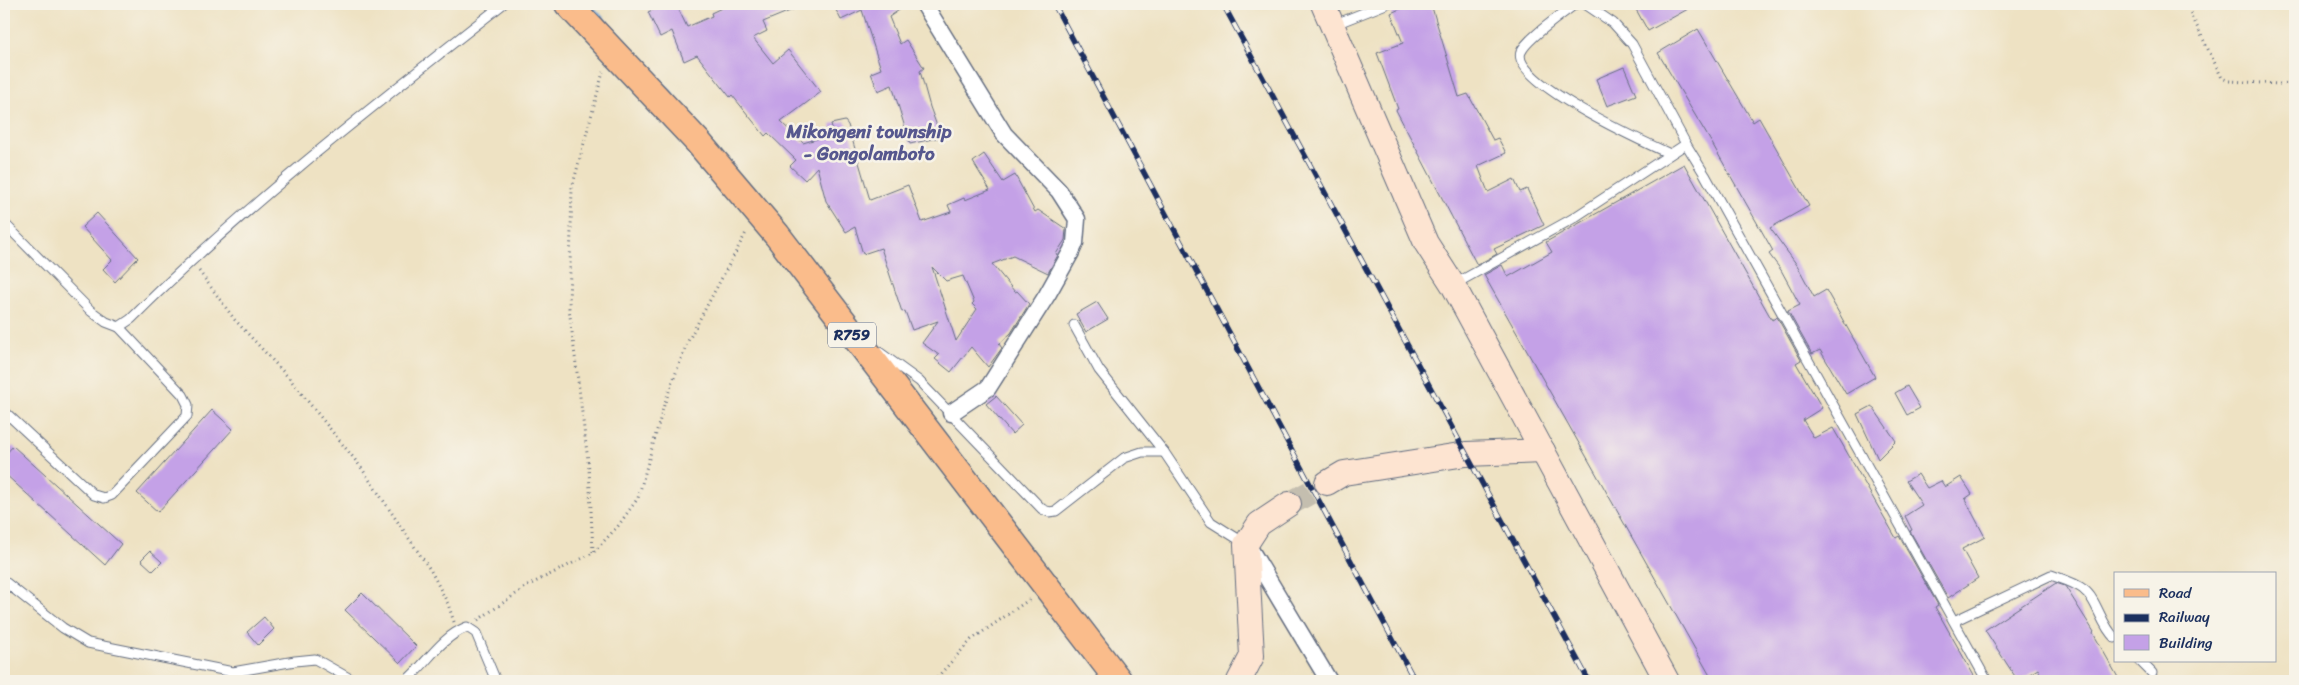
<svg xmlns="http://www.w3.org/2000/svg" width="2299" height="685" font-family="Sriracha,sans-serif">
  <rect width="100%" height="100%" fill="#f7f3e8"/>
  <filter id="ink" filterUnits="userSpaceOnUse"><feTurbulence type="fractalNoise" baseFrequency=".02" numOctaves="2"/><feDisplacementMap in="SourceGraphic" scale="10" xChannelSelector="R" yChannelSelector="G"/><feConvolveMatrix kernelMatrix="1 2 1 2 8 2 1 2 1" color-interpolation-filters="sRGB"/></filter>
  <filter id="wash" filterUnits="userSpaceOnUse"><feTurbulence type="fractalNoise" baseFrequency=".0096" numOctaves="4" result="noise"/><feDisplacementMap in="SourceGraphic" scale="20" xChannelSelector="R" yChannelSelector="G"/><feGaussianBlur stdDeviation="1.12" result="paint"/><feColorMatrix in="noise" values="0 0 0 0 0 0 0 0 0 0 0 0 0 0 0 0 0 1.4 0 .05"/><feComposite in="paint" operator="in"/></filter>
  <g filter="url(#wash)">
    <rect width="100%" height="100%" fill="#eee2c3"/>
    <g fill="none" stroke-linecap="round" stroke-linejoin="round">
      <polyline stroke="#669fd5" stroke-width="5" points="588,4 672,95"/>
    </g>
    <g id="blocks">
      <g fill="#c4a1e7" fill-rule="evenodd">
        <path d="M 666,4 L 676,4 L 687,27 L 712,16 L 711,13 L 730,4 L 807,4 L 763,22 L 767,31 L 753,38 L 773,63 L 788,50 L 821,92 L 781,122 L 803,143 L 833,134 L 831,124 L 845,121 L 848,125 L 870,200 L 908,185 L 922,222 L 951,212 L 948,205 L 964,198 L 965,200 L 990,190 L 973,162 L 984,154 L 1003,182 L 1015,175 L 1035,212 L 1038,210 L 1066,229 L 1065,240 L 1056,254 L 1058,255 L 1048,273 L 1013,256 L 992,264 L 1015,292 L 1017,291 L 1029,304 L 1011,333 L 999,344 L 1002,348 L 988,367 L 971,347 L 951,372 L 935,359 L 939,355 L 922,343 L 938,321 L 912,330 L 905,311 L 902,312 L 881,248 L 863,254 L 855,227 L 846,232 L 826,201 L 817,167 L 805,180 L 790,166 L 796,160 L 768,133 L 765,136 L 732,95 L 730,97 L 697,55 L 684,61 L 672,31 L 660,37 L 648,12 ZM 932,267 L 946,281 L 963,276 L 974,302 L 972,304 L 977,309 L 956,341 Z"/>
        <polygon points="833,4 908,4 889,17 900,44 906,40 924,68 920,71 930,107 941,137 910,144 892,85 878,91 871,73 881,69 862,10 841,20"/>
        <polygon points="1411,4 1431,4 1459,97 1468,94 1493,140 1498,138 1506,153 1478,166 1488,192 1514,179 1520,192 1527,189 1544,225 1494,249 1497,254 1477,265 1396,110 1398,109 1377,53 1403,43 1391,13"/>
        <polygon points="1633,4 1697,4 1648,31"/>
        <polygon points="1698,29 1753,122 1759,118 1809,206 1770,228 1797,265 1814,297 1826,290 1875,377 1846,394 1820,350 1812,354 1788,311 1800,305 1781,270 1769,254 1773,251 1713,145 1658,53"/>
        <polygon points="1624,67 1636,95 1607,106 1596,79"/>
        <polygon points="1684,164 1772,320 1777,317 1801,360 1796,363 1822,408 1803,420 1814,438 1833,428 1896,538 1899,536 1938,605 1935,607 1977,681 1811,681 1808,676 1799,681 1713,681 1484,275 1502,265 1508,277 1552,252 1546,242"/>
        <polygon points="97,213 138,258 115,282 103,269 112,260 82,227"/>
        <polygon points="1097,302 1108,319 1086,332 1076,314"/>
        <polygon points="1907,386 1920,408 1907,415 1895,393"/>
        <polygon points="996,396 1022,425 1012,434 986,404"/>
        <polygon points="1872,406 1896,441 1878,459 1857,414"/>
        <polygon points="212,410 233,429 158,512 137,493"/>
        <polygon points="13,446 121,544 105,565 4,473 4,456"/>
        <polygon points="1918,474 1927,488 1941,481 1945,487 1961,477 1972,494 1965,499 1985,537 1962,549 1978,578 1948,598 1910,531 1912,530 1905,516 1922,505 1906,481"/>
        <polygon points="150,551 162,562 153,571 141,560"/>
        <polygon points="2056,583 2065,586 2094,632 2093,633 2120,681 2044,681 2038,669 2018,681 1985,630"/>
        <polygon points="362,593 416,646 400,663 345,610"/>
        <polygon points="264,617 274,629 258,645 247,632"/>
      </g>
    </g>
  </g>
  <g filter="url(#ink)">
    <use href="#blocks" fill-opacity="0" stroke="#656e81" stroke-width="1"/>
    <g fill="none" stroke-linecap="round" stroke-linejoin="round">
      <polyline stroke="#c4beaf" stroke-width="24" stroke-dasharray="24 12" stroke-linecap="butt" points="1289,504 1327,483"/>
      <defs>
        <g id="lane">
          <path d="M 1575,4 C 1563,14 1527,38 1521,52 C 1509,81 1646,143 1670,154"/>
          <polyline points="1585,4 1613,23 1632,44 1686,144 1705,175 1987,681"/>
          <polyline points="1333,25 1386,4"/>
          <path d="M 4,223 L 91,311 L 106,322 L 119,327 L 131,319 C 246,204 376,104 503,4"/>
          <polyline points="1453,285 1572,219 1686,144"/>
          <polyline points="1074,325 1099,370 1164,452 1211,522 1246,544"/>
          <polyline points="879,352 919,381 1042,509 1049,512 1056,511 1124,458 1142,452 1164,452"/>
          <polyline points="4,411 94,495 104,498 112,495 187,416 188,405 183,395 119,327"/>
          <polyline points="4,581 63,628 88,643 233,672 295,661 315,659 354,681"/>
          <path d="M 1954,621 L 2051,575 C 2062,579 2074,582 2083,589 C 2098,600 2100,624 2115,638"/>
          <polyline points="2140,661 2152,673"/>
          <path d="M 406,681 C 427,663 441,637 467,627 L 476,633 L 496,681"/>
        </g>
        <g id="street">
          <polyline points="924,4 1004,134 1059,191 1077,219 1075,243 1071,252 1047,295 988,388 951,413"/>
          <polyline points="1248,546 1329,681"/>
        </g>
        <g id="secondary">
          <polyline points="1323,4 1426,243 1453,285 1667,681"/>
          <polyline points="1327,483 1344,473 1466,454 1543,451"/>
          <polyline points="1239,681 1252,656 1246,544 1259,524 1289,504"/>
        </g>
        <polyline id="primary" points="568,4 698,142 777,235 1119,681"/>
      </defs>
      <use href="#lane" stroke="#656e81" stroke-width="11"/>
      <use href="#street" stroke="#656e81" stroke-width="19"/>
      <use href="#secondary" stroke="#656e81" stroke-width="26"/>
      <use href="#primary" stroke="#656e81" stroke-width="29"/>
      <g stroke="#656e81" stroke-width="3" stroke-dasharray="1 4" stroke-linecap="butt">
        <polyline points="2186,4 2222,78 2229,81 2295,85"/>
        <polyline points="199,271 235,320 289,378 360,466 431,571 448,604 454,622"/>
        <polyline points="593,552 589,469 569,308 572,188 603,72"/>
        <polyline points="478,620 529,585 593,553 618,526 638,498 664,405 687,343 747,231"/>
        <polyline points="934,681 971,640 1030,599"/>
      </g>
      <use href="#lane" stroke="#fff" stroke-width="9"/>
      <use href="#street" stroke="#fff" stroke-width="16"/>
      <use href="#secondary" stroke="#fde4d1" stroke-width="24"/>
      <use href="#primary" stroke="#fabc8b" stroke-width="26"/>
      <defs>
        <g id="rail">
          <polyline points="1054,4 1415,681"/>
          <polyline points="1223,4 1589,681"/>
        </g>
      </defs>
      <use href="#rail" stroke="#1b2f5e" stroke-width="5.5"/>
      <use href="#rail" stroke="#f7f3e8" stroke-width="4" stroke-dasharray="11" stroke-linecap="butt"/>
    </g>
  </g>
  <g text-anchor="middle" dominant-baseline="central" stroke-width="5" stroke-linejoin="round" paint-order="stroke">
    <rect fill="#f7f3e8" stroke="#5d6a87" stroke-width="1" x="828" y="322.5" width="48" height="25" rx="4"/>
    <g font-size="15" font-weight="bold" fill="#1b2f5e">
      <text x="852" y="335">R759</text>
    </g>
    <g font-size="19" font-weight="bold" fill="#56578e" stroke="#f7f3e8">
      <text x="869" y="131">Mikongeni township<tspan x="869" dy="22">- Gongolamboto</tspan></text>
    </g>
  </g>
  <rect width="2299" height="685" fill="none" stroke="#f7f3e8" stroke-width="20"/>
  <rect x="2114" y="572" width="162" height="90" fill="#f7f3e8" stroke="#9fa5b1"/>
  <rect x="2124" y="589" width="25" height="8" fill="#fabc8b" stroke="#9fa5b1"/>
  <text x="2159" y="598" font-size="15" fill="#1b2f5e">Road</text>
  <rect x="2124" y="614" width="25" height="8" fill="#1b2f5e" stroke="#9fa5b1"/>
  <text x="2159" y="622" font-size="15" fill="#1b2f5e">Railway</text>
  <rect x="2124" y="635" width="25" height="15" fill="#c4a1e7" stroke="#9fa5b1"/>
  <text x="2159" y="648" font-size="15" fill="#1b2f5e">Building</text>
</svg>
